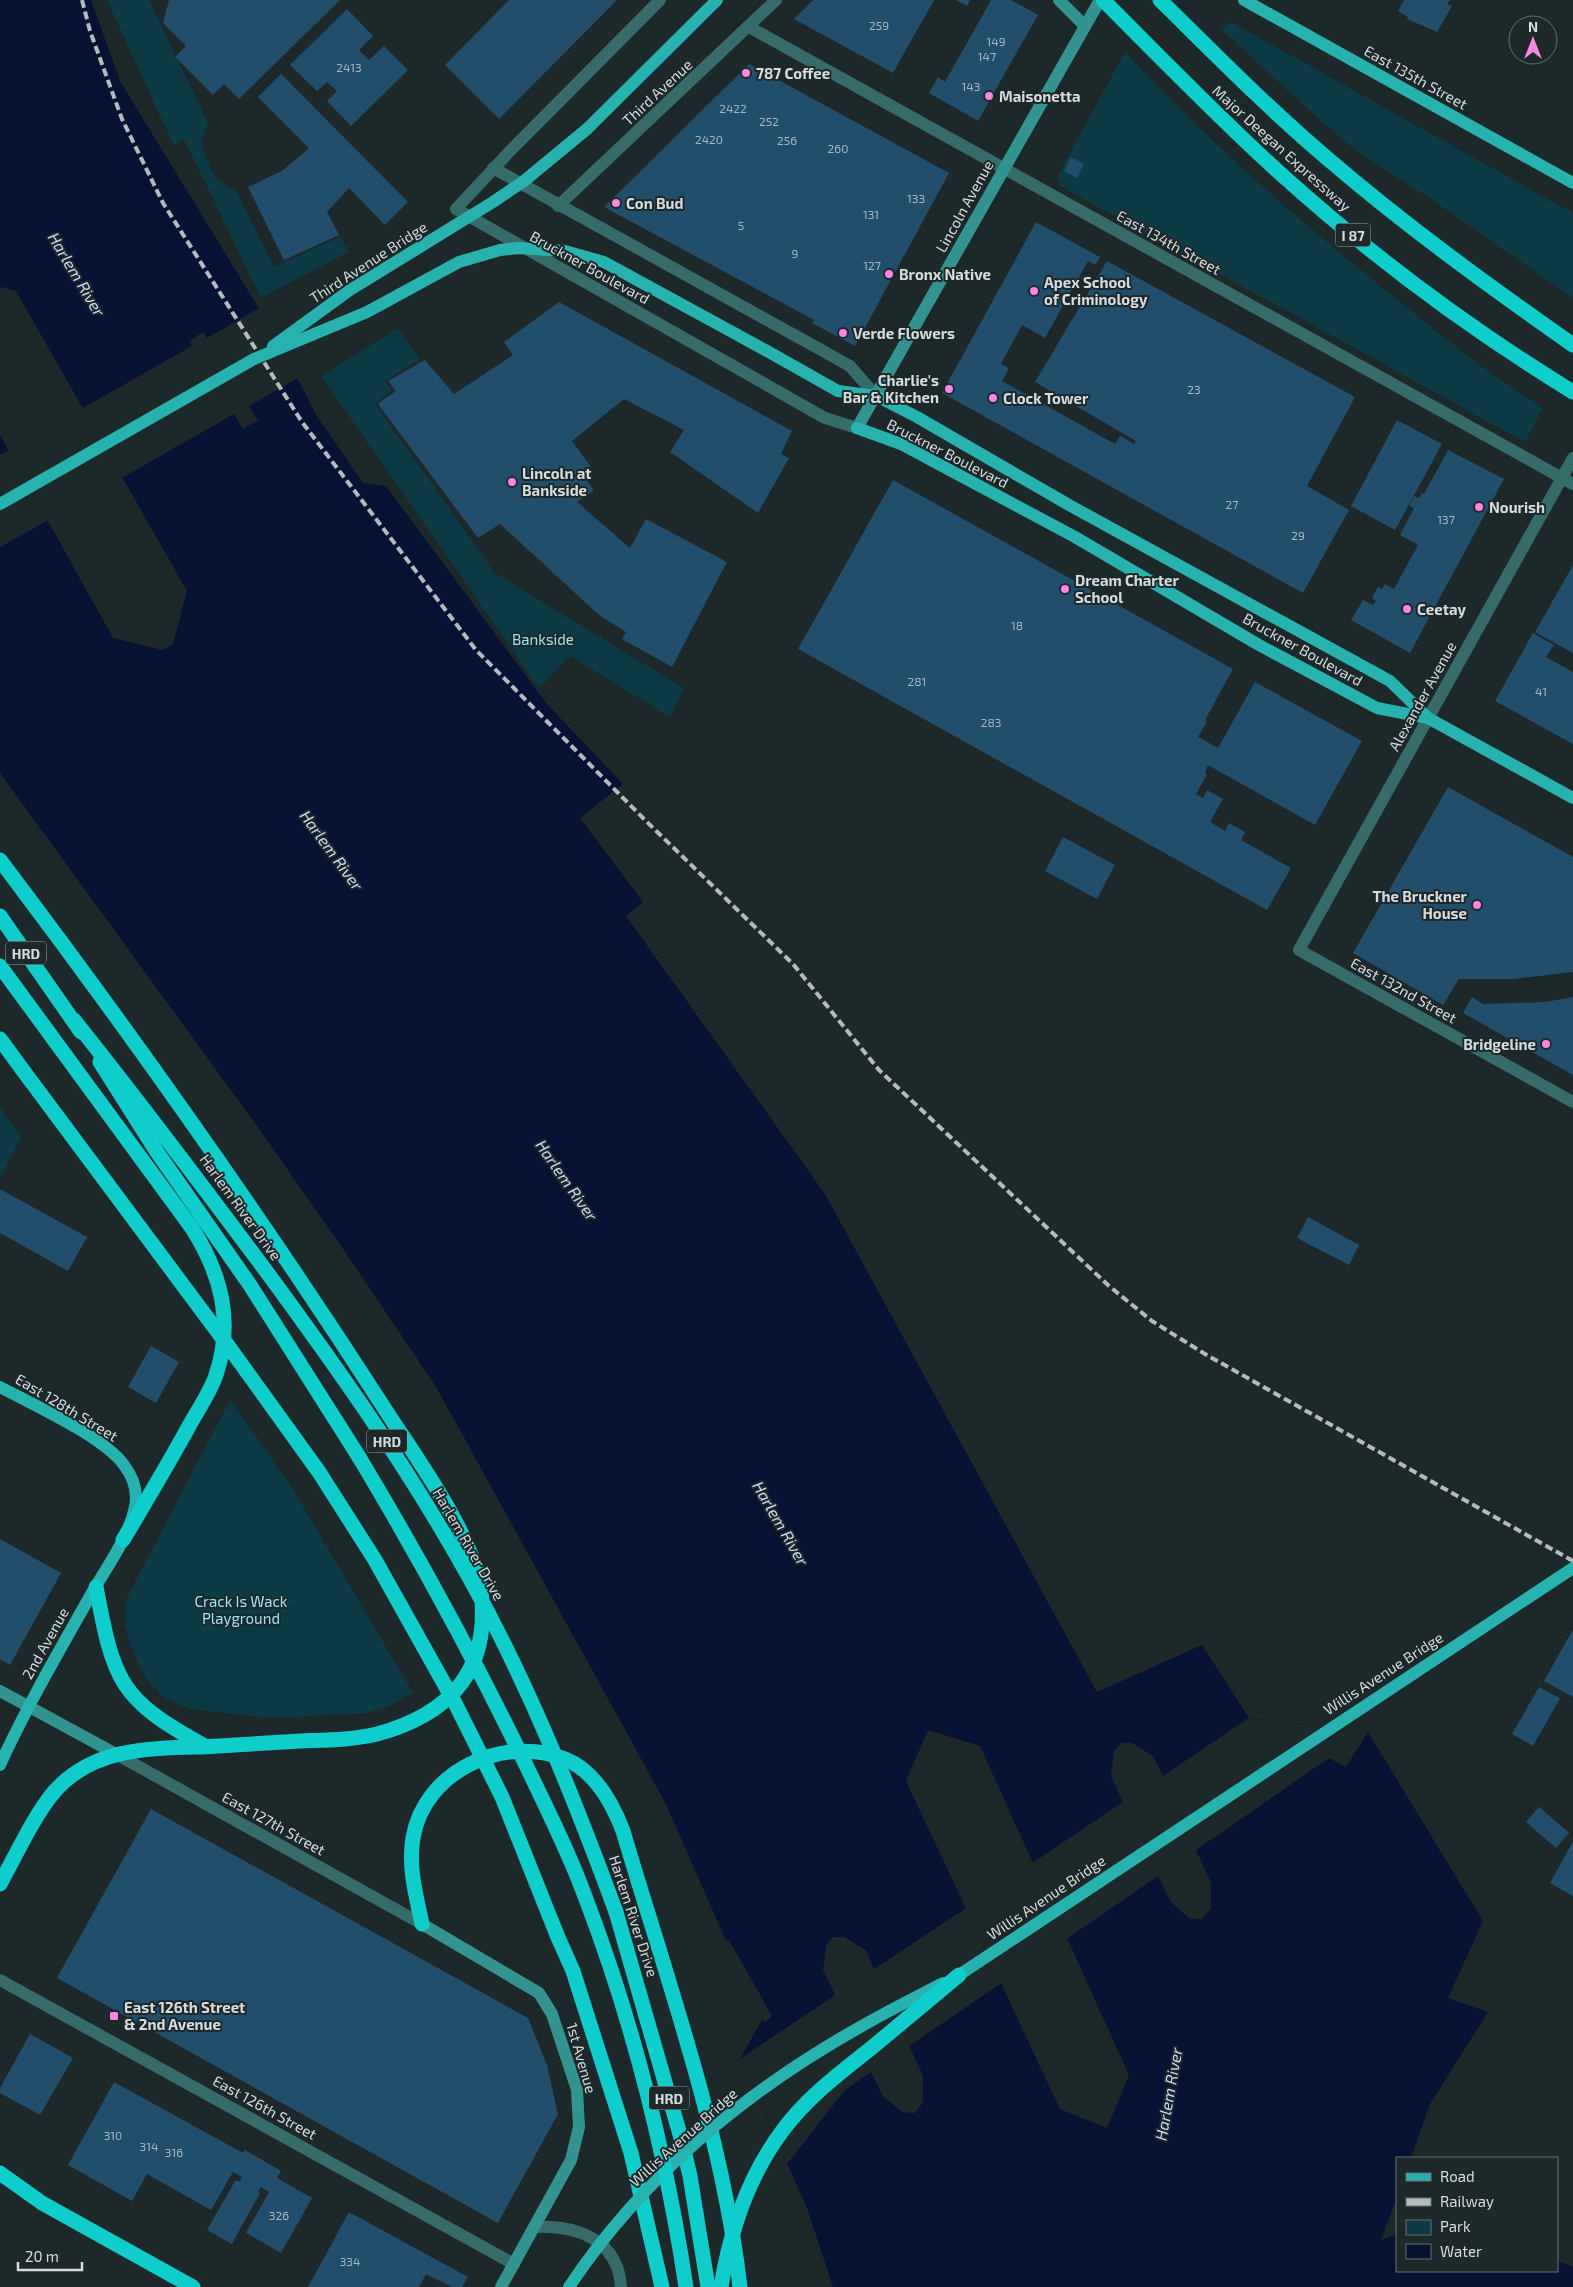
<svg xmlns="http://www.w3.org/2000/svg" width="1573" height="2287" font-family="'Exo 2',sans-serif">
  <rect width="100%" height="100%" fill="#1d282b"/>
  <g fill="#0c3a45">
    <polygon points="107,0 149,0 208,123 201,143 210,167 218,180 236,191 274,267 340,237 349,252 261,298 184,139 174,146"/>
    <polygon points="1231,22 1573,213 1573,298 1428,197 1366,158 1321,121 1221,29"/>
    <path d="M 1125,52 C 1206,139 1295,218 1388,292 C 1438,333 1488,374 1543,408 L 1525,442 L 1060,186 L 1058,175 Z"/>
    <polygon points="398,328 420,359 385,381 392,390 375,404 495,573 684,688 670,717 570,656 539,688 321,376"/>
    <polygon points="0,1107 21,1137 0,1178"/>
    <polygon points="230,1400 291,1486 413,1693 389,1706 366,1713 272,1718 189,1709 165,1698 148,1681 137,1661 129,1642 125,1625 126,1600"/>
  </g>
  <path fill="#061234" fill-rule="evenodd" d="M 0,0 L 91,0 L 120,81 L 280,343 L 316,415 L 363,483 L 386,486 L 547,704 L 623,784 L 580,818 L 643,902 L 626,916 L 825,1194 L 1097,1692 L 1202,1645 L 1249,1718 L 1368,1732 L 1483,1921 L 1448,1998 L 1488,2012 L 1430,2104 L 1411,2158 L 1397,2158 L 1397,2197 L 1381,2240 L 1397,2234 L 1397,2271 L 1557,2271 L 1557,2261 L 1573,2267 L 1573,2287 L 833,2287 L 807,2208 L 740,2059 L 762,2020 L 765,2022 L 772,2016 L 729,1940 L 726,1941 L 666,1804 L 435,1385 L 343,1249 L 257,1126 L 0,773 L 0,435 L 113,638 L 163,650 L 173,644 L 187,591 L 16,291 L 0,287 ZM 928,1730 L 980,1746 L 1129,2075 L 1107,2128 L 1060,2109 L 906,1781 Z"/>
  <g fill="#1d282b">
    <polygon points="261,307 300,377 249,406 258,420 243,429 234,414 120,479 81,409 192,346 189,341 203,332 207,338"/>
    <polygon points="11,449 50,519 0,547 0,455"/>
    <polygon points="1249,1718 1368,1732 1346,1767 1329,1758 1196,1850 1211,1883 1211,1908 1202,1919 1190,1919 1171,1902 1158,1876 1065,1940 1031,1864 1123,1802 1111,1776 1114,1751 1121,1743 1132,1743 1153,1756 1163,1776"/>
    <polygon points="968,1907 1003,1982 909,2046 923,2076 923,2102 915,2113 902,2112 883,2096 871,2072 845,2090 787,2164 740,2059 835,1995 823,1970 826,1946 833,1937 844,1937 866,1950 874,1969"/>
  </g>
  <g fill="#214e6b">
    <polygon points="169,0 340,0 239,99 224,84 213,95 175,57 186,46 163,23"/>
    <polygon points="509,0 617,0 499,119 445,65"/>
    <polygon points="813,0 934,0 893,73 794,19"/>
    <polygon points="956,0 970,0 967,6"/>
    <polygon points="991,0 1011,0 1038,15 978,121 929,93 938,77 945,82"/>
    <polygon points="1404,0 1450,0 1447,4 1452,6 1437,32 1407,19 1408,17 1398,11"/>
    <polygon points="347,9 373,36 359,50 369,60 384,46 408,70 351,126 327,101 337,91 327,82 317,91 290,65"/>
    <polygon points="749,64 949,173 855,346 812,323 814,320 604,207"/>
    <polygon points="281,74 408,202 385,225 349,188 327,212 339,235 284,260 248,187 282,171 309,148 258,97"/>
    <polygon points="1071,157 1084,164 1077,178 1064,171"/>
    <polygon points="1036,222 1100,257 1095,265 1088,261 1045,338 1022,325 1001,364 1009,368 1002,381 1115,444 1120,436 1134,444 1136,441 1035,382 1107,261 1355,397 1307,486 1349,510 1303,593 942,393"/>
    <polygon points="559,302 792,431 781,454 789,458 758,513 670,452 684,430 624,399 572,441 591,467 582,474 594,490 577,502 630,548 646,519 727,562 672,667 622,639 626,632 599,615 500,524 478,538 378,404 396,391 388,381 425,360 454,394 513,355 504,342"/>
    <polygon points="1397,420 1442,444 1395,530 1351,506"/>
    <polygon points="1448,450 1504,479 1410,653 1351,620 1363,600 1373,605 1376,601 1372,598 1378,587 1382,589 1385,584 1394,589 1418,545 1400,535 1414,508 1409,506 1414,496 1419,498 1422,493 1424,494"/>
    <polygon points="893,480 1233,669 1205,720 1207,722 1198,737 1218,748 1255,682 1362,741 1315,825 1208,765 1205,772 1207,774 1196,794 1203,798 1207,790 1223,799 1210,822 1225,831 1229,823 1245,832 1241,840 1291,868 1267,910 798,649"/>
    <polygon points="1573,565 1573,653 1535,632"/>
    <polygon points="1533,633 1554,645 1546,657 1573,672 1573,744 1495,701"/>
    <polygon points="1448,787 1573,857 1573,972 1513,979 1459,979 1443,1005 1353,953"/>
    <polygon points="1063,837 1115,865 1097,899 1045,871"/>
    <polygon points="1472,997 1483,1004 1545,1002 1573,997 1573,1075 1463,1013"/>
    <polygon points="0,1189 87,1237 68,1271 0,1233"/>
    <polygon points="1308,1217 1359,1245 1349,1265 1297,1238"/>
    <polygon points="151,1346 179,1362 156,1403 128,1387"/>
    <polygon points="0,1539 61,1573 10,1665 0,1659"/>
    <polygon points="1572,1631 1573,1632 1573,1697 1544,1681"/>
    <polygon points="1539,1687 1560,1698 1533,1746 1512,1734"/>
    <polygon points="1539,1807 1569,1833 1556,1848 1526,1822"/>
    <polygon points="151,1809 528,2018 547,2065 558,2114 498,2223 57,1978"/>
    <polygon points="1573,1841 1573,1896 1550,1883"/>
    <polygon points="30,2034 73,2058 40,2115 0,2093 0,2088"/>
    <polygon points="114,2082 243,2153 245,2150 281,2171 277,2178 312,2198 281,2253 246,2233 269,2192 261,2187 258,2192 260,2193 232,2244 207,2230 235,2181 240,2181 242,2177 233,2172 211,2210 147,2174 132,2201 68,2165"/>
    <polygon points="349,2212 468,2277 462,2287 452,2287 426,2274 419,2287 308,2287"/>
  </g>
  <g fill="none" stroke-linecap="round" stroke-linejoin="round">
    <g stroke="#356c6a" stroke-width="12">
      <polyline points="660,0 509,152 456,209 825,418 857,428"/>
      <polyline points="749,27 1573,484"/>
      <polyline points="493,168 850,366 876,396"/>
      <polyline points="558,206 776,0"/>
      <polyline points="1573,458 1299,950 1573,1102"/>
      <polyline points="116,1754 422,1924"/>
      <polyline points="0,1980 514,2264"/>
      <path d="M 535,2227 C 576,2225 618,2239 621,2287"/>
    </g>
    <g stroke="#329391" stroke-width="12">
      <polyline points="1059,0 1085,26"/>
      <polyline points="857,428 1100,0"/>
      <polyline points="0,1691 116,1754"/>
      <polyline points="422,1924 539,1993 552,2014 577,2090 579,2127 571,2160 501,2287"/>
    </g>
    <g stroke="#28b2af" stroke-width="12">
      <polyline points="1244,0 1573,183"/>
      <polyline points="587,129 717,0"/>
      <polyline points="767,351 838,391 876,396 917,417 1069,505 1390,681 1428,718 1573,798"/>
      <polyline points="857,428 901,444 1075,537 1259,645 1377,708 1428,718"/>
      <polyline points="0,504 254,359"/>
      <path d="M 0,1387 C 32,1404 104,1437 124,1465 C 133,1477 138,1492 135,1507 C 128,1540 105,1569 89,1598 C 58,1653 26,1708 0,1765"/>
      <polyline points="959,1975 1573,1568"/>
    </g>
    <g stroke="#0fcdcb" stroke-width="15">
      <path d="M 1103,0 C 1162,59 1220,119 1282,175 C 1372,256 1470,329 1573,392"/>
      <path d="M 1160,0 C 1215,54 1269,109 1328,159 C 1406,226 1489,286 1573,345"/>
      <path d="M 0,860 C 133,1036 261,1217 381,1403 C 412,1452 473,1533 481,1590 C 491,1670 450,1714 377,1734 C 352,1740 326,1740 301,1741 C 268,1743 235,1745 202,1747 C 149,1748 92,1748 54,1792 C 35,1814 15,1857 0,1884"/>
      <polyline points="0,916 81,1032"/>
      <path d="M 0,966 L 192,1228 C 221,1274 234,1321 216,1375 C 210,1393 197,1411 188,1428 C 167,1466 145,1503 123,1540"/>
      <polyline points="0,1039 22,1069"/>
      <polyline points="100,1062 157,1152 250,1285 359,1457"/>
      <path d="M 96,1587 C 114,1682 119,1699 205,1746"/>
      <polyline points="616,1912 681,2138 690,2176 708,2287"/>
      <path d="M 422,1924 C 416,1895 408,1867 413,1838 C 424,1771 504,1734 565,1759 C 595,1771 612,1802 623,1831 C 667,1980 722,2131 740,2287"/>
      <polyline points="557,1935 573,1971 631,2153 662,2287"/>
      <polyline points="0,2173 42,2203 193,2287"/>
    </g>
    <polyline stroke="#b3bbbd" stroke-width="4" stroke-dasharray="8 4" stroke-linecap="butt" points="82,0 90,31 122,119 163,203 302,422 476,650 646,821 793,964 879,1070 1109,1286 1152,1321 1205,1354 1573,1561"/>
    <g stroke="#28b2af" stroke-width="12">
      <polyline points="273,346 350,290 493,202 524,181 587,129"/>
      <polyline points="254,359 367,312 459,262 500,250 518,248 565,251 604,262 767,351"/>
      <path d="M 569,2287 C 642,2177 747,2090 862,2026 C 888,2011 916,1997 943,1983"/>
    </g>
    <g stroke="#0fcdcb" stroke-width="15">
      <path d="M 74,1020 C 141,1104 205,1189 269,1275 C 341,1373 411,1472 470,1579 C 529,1685 574,1798 616,1912"/>
      <polyline points="22,1069 229,1347 319,1472 375,1560 455,1703 502,1797 557,1935"/>
      <path d="M 359,1457 C 419,1557 474,1658 525,1763 C 546,1807 569,1852 586,1899 C 634,2025 666,2154 686,2287"/>
      <path d="M 721,2287 C 730,2231 749,2175 783,2130 C 809,2095 842,2072 875,2045 C 903,2022 931,1998 959,1975"/>
    </g>
  </g>
  <g fill="#fd86e2" stroke="#1d282b" stroke-width="2">
    <circle cx="746" cy="73" r="5"/>
    <circle cx="989" cy="96" r="5"/>
    <circle cx="616" cy="203" r="5"/>
    <circle cx="889" cy="274" r="5"/>
    <circle cx="1034" cy="291" r="5"/>
    <circle cx="843" cy="333" r="5"/>
    <circle cx="949" cy="389" r="5"/>
    <circle cx="993" cy="398" r="5"/>
    <circle cx="512" cy="482" r="5"/>
    <circle cx="1479" cy="507" r="5"/>
    <circle cx="1065" cy="589" r="5"/>
    <circle cx="1407" cy="609" r="5"/>
    <circle cx="1477" cy="905" r="5"/>
    <circle cx="1546" cy="1044" r="5"/>
    <rect x="109" y="2011" width="10" height="10" rx="2.5"/>
  </g>
  <g text-anchor="middle" dominant-baseline="central" stroke-width="4" stroke-linejoin="round" paint-order="stroke">
    <g font-size="12" fill="#a8b8c1">
      <text x="879" y="25">259</text>
      <text x="996" y="41">149</text>
      <text x="987" y="56">147</text>
      <text x="349" y="67">2413</text>
      <text x="971" y="86">143</text>
      <text x="733" y="108">2422</text>
      <text x="769" y="121">252</text>
      <text x="709" y="139">2420</text>
      <text x="787" y="140">256</text>
      <text x="838" y="148">260</text>
      <text x="916" y="198">133</text>
      <text x="871" y="214">131</text>
      <text x="741" y="225">5</text>
      <text x="795" y="253">9</text>
      <text x="872" y="265">127</text>
      <text x="1194" y="389">23</text>
      <text x="1232" y="504">27</text>
      <text x="1446" y="519">137</text>
      <text x="1298" y="535">29</text>
      <text x="1017" y="625">18</text>
      <text x="917" y="681">281</text>
      <text x="1541" y="691">41</text>
      <text x="991" y="722">283</text>
      <text x="113" y="2135">310</text>
      <text x="149" y="2146">314</text>
      <text x="174" y="2152">316</text>
      <text x="279" y="2215">326</text>
      <text x="350" y="2261">334</text>
    </g>
    <g fill="#1d282b" stroke="#9ea6a8" stroke-width="1">
      <rect x="1335.5" y="223.5" width="35" height="23" rx="4"/>
      <rect x="6" y="941.5" width="40" height="23" rx="4"/>
      <rect x="367" y="1429.5" width="40" height="23" rx="4"/>
      <rect x="649" y="2086.5" width="40" height="23" rx="4"/>
    </g>
    <g font-size="14" font-weight="bold" fill="#d5dcde">
      <text x="1353" y="235">I 87</text>
      <text x="26" y="953">HRD</text>
      <text x="387" y="1441">HRD</text>
      <text x="669" y="2098">HRD</text>
    </g>
    <g font-size="15" font-weight="bold" fill="#d5dcde" stroke="#1d282b" text-anchor="start">
      <text x="756" y="73">787 Coffee</text>
      <text x="999" y="96">Maisonetta</text>
      <text x="626" y="203">Con Bud</text>
      <text x="899" y="274">Bronx Native</text>
      <text x="1044" y="282">Apex School<tspan x="1044" dy="17">of Criminology</tspan></text>
      <text x="853" y="333">Verde Flowers</text>
      <text x="939" y="380" text-anchor="end">Charlie's<tspan x="939" dy="17">Bar &amp; Kitchen</tspan></text>
      <text x="1003" y="398">Clock Tower</text>
      <text x="522" y="473">Lincoln at<tspan x="522" dy="17">Bankside</tspan></text>
      <text x="1489" y="507">Nourish</text>
      <text x="1075" y="580">Dream Charter<tspan x="1075" dy="17">School</tspan></text>
      <text x="1417" y="609">Ceetay</text>
      <text x="1467" y="896" text-anchor="end">The Bruckner<tspan x="1467" dy="17">House</tspan></text>
      <text x="1536" y="1044" text-anchor="end">Bridgeline</text>
      <text x="124" y="2007">East 126th Street<tspan x="124" dy="17">&amp; 2nd Avenue</tspan></text>
    </g>
    <g font-size="15" fill="#d5dcde" stroke="#1d282b">
      <text transform="translate(1416 77) rotate(29)">East 135th Street</text>
      <text transform="translate(657 92) rotate(-43)">Third Avenue</text>
      <text transform="translate(1282 148) rotate(42)">Major Deegan Expressway</text>
      <text transform="translate(964 206) rotate(-61)">Lincoln Avenue</text>
      <text transform="translate(1169 242) rotate(29)">East 134th Street</text>
      <text transform="translate(368 262) rotate(-33)">Third Avenue Bridge</text>
      <text transform="translate(590 267) rotate(29)">Bruckner Boulevard</text>
      <text transform="translate(948 453) rotate(27)">Bruckner Boulevard</text>
      <text transform="translate(1303 649) rotate(29)">Bruckner Boulevard</text>
      <text transform="translate(1422 696) rotate(-61)">Alexander Avenue</text>
      <text transform="translate(1404 990) rotate(29)">East 132nd Street</text>
      <text transform="translate(241 1207) rotate(54)">Harlem River Drive</text>
      <text transform="translate(67 1407) rotate(31)">East 128th Street</text>
      <text transform="translate(469 1544) rotate(60)">Harlem River Drive</text>
      <text transform="translate(45 1643) rotate(-61)">2nd Avenue</text>
      <text transform="translate(1383 1673) rotate(-33)">Willis Avenue Bridge</text>
      <text transform="translate(274 1823) rotate(29)">East 127th Street</text>
      <text transform="translate(1046 1897) rotate(-34)">Willis Avenue Bridge</text>
      <text transform="translate(634 1916) rotate(72)">Harlem River Drive</text>
      <text transform="translate(582 2058) rotate(74)">1st Avenue</text>
      <text transform="translate(265 2107) rotate(29)">East 126th Street</text>
      <text transform="translate(683 2137) rotate(-42)">Willis Avenue Bridge</text>
    </g>
    <g font-size="15" fill="#98e4f9" stroke="#1d282b">
      <text x="543" y="639">Bankside</text>
      <text x="241" y="1601">Crack Is Wack<tspan x="241" dy="17">Playground</tspan></text>
    </g>
    <g font-size="16" font-style="italic" fill="#ccd9f4" stroke="#1d282b">
      <text transform="translate(77 274) rotate(59)">Harlem River</text>
      <text transform="translate(332 850) rotate(54)">Harlem River</text>
      <text transform="translate(567 1180) rotate(55)">Harlem River</text>
      <text transform="translate(781 1523) rotate(60)">Harlem River</text>
      <text transform="translate(1168 2094) rotate(-80)">Harlem River</text>
    </g>
  </g>
  <rect x="1396" y="2157" width="162" height="115" fill="#1d282b" stroke="#677073"/>
  <rect x="1406" y="2173" width="25" height="8" fill="#28b2af" stroke="#677073"/>
  <text x="1440" y="2182" font-size="15" fill="#d5dcde">Road</text>
  <rect x="1406" y="2198" width="25" height="8" fill="#b3bbbd" stroke="#677073"/>
  <text x="1440" y="2207" font-size="15" fill="#d5dcde">Railway</text>
  <rect x="1406" y="2220" width="25" height="15" fill="#0c3a45" stroke="#677073"/>
  <text x="1440" y="2232" font-size="15" fill="#d5dcde">Park</text>
  <rect x="1406" y="2244" width="25" height="15" fill="#061234" stroke="#677073"/>
  <text x="1440" y="2257" font-size="15" fill="#d5dcde">Water</text>
  <g transform="translate(1533 40)"><circle r="24" fill="#1d282b" stroke="#677073"/>
  <path d="M0-4L9 19L0 12L-9 19Z" fill="#fd86e2"/>
  <text y="-8" font-size="14" font-weight="bold" text-anchor="middle" fill="#d5dcde">N</text>
  </g>
  <path d="M18 2262v8h64v-8" fill="none" stroke="#d5dcde" stroke-width="2.5"/>
  <text x="25" y="2262" font-size="15" fill="#d5dcde" stroke="#1d282b" stroke-width="4" paint-order="stroke">20 m</text>
</svg>
